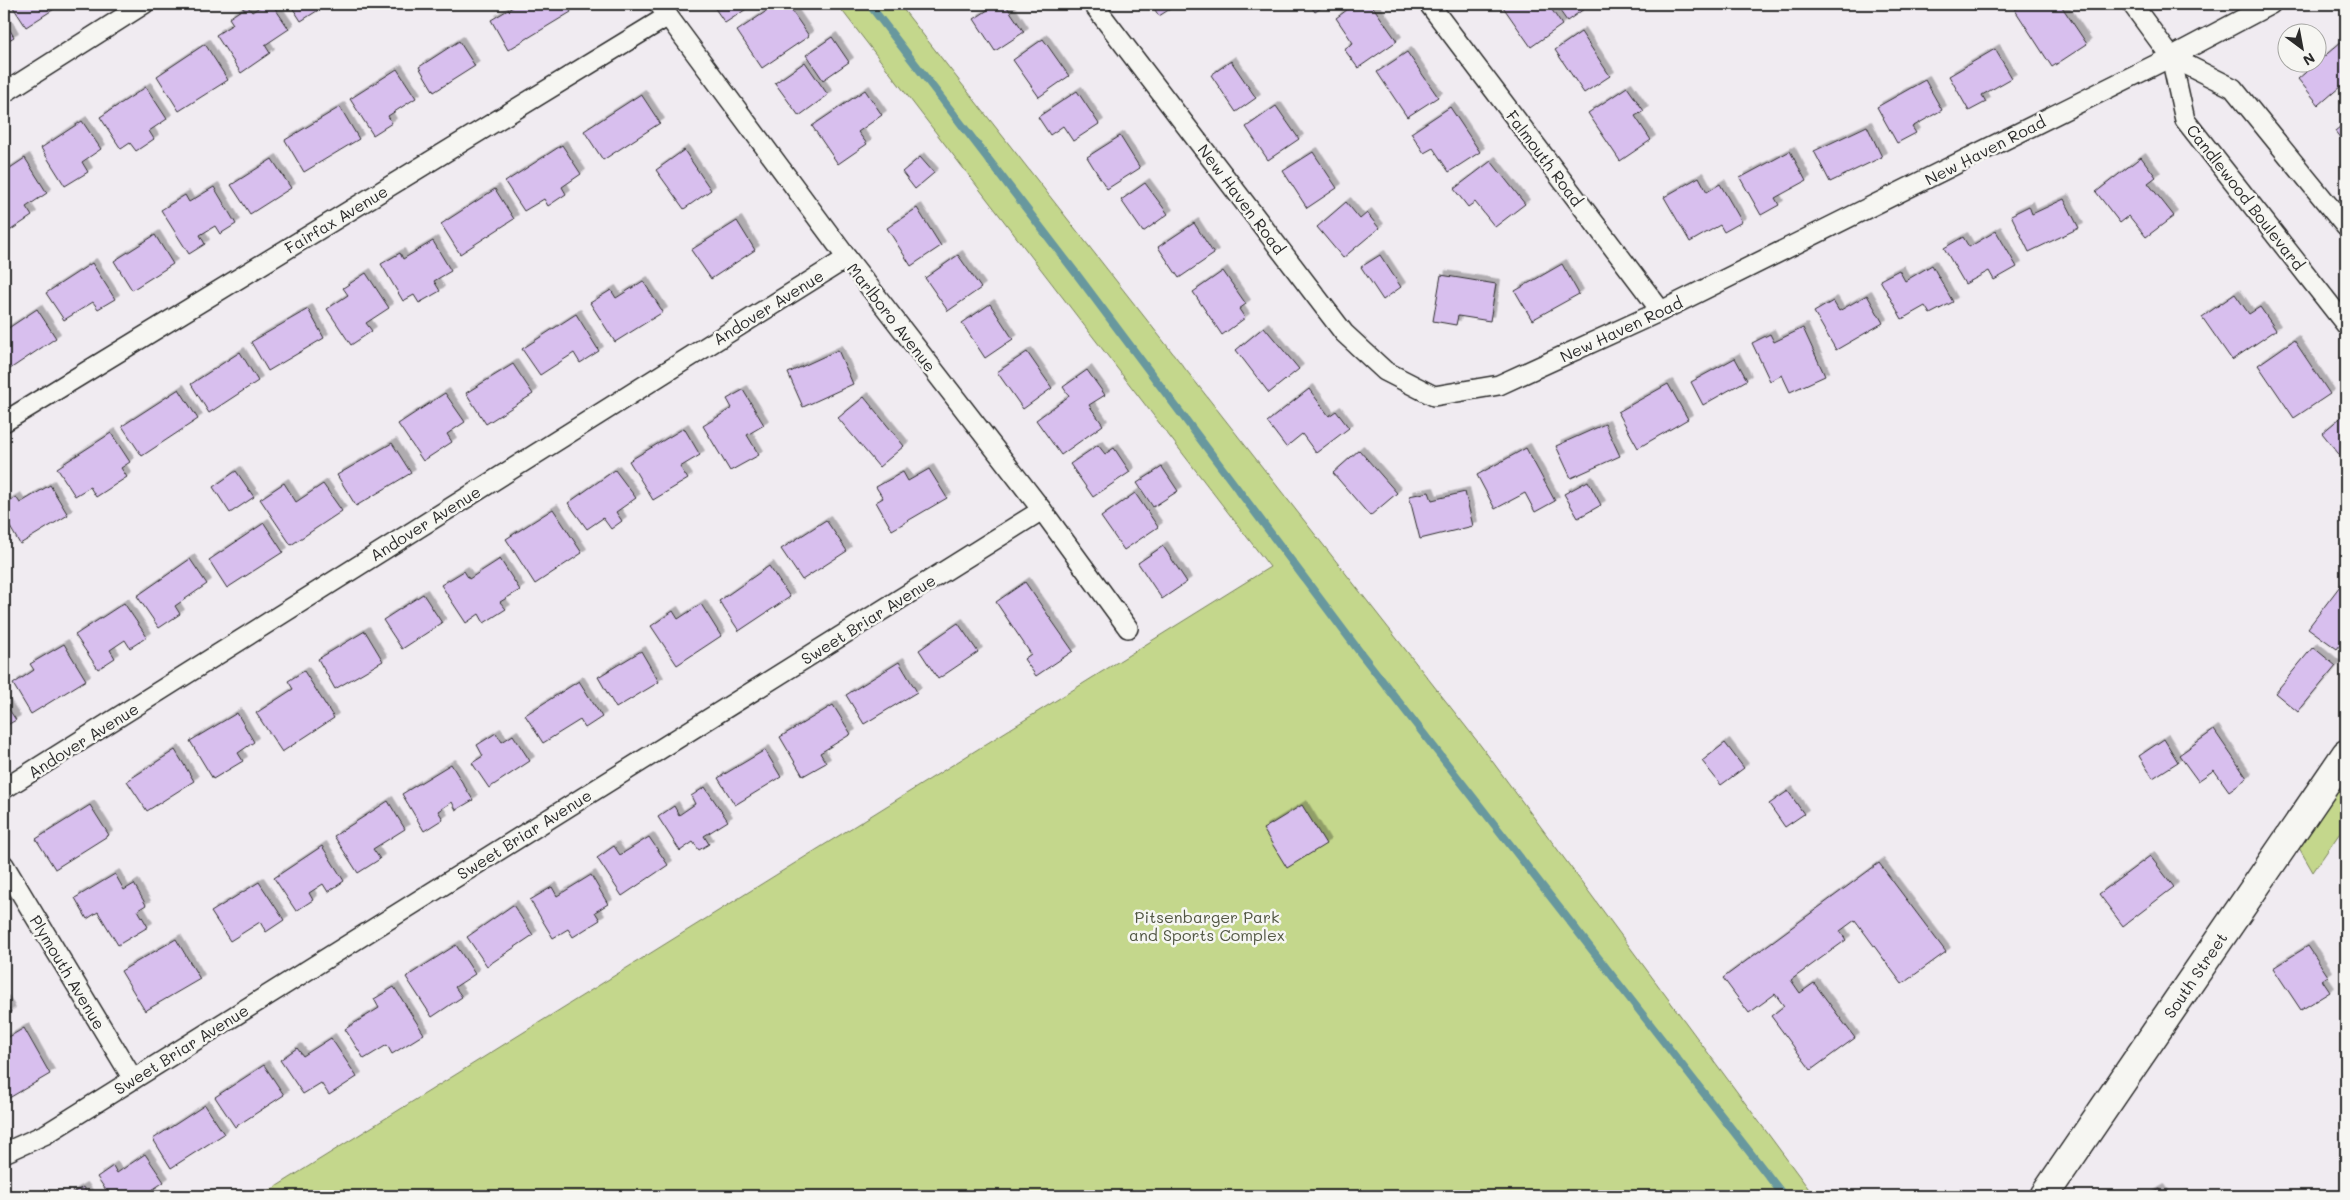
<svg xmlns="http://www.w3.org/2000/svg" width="2350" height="1200" font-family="Mali,sans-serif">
  <defs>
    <filter id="shadow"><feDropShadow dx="4.5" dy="-4.5" stdDeviation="0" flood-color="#0004"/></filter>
  </defs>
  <rect width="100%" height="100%" fill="#f0ebf1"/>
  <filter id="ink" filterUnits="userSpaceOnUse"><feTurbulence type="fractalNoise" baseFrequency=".02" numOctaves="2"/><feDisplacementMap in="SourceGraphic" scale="10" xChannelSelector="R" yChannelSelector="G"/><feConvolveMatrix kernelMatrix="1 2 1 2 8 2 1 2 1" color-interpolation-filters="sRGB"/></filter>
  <g filter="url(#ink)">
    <g fill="#c4d78c" stroke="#78815c">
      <polygon points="837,4 899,4 1481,746 1814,1196 261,1196 1270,567"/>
      <polygon points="2346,754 2346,824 2313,872 2291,834"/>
    </g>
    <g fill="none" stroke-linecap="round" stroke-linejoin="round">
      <polyline stroke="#68989e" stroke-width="8" points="869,4 1075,272 1359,651 1784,1196"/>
    </g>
    <g fill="#d8bfee" stroke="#2b2b2b" filter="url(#shadow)">
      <polygon points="11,4 62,4 26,27"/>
      <polygon points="264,4 272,4 289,29 265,45 270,53 241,73 216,35 233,24 229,18 247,6 252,12"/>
      <polygon points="290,4 328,4 301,21"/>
      <polygon points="518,4 566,4 571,12 508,50 491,20"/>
      <polygon points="712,4 754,4 725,23"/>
      <polygon points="777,4 787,4 809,36 762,68 737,31"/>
      <polygon points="997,4 1005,4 1024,32 995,51 974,19"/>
      <polygon points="1151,4 1178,4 1159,16"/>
      <polygon points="1309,4 1327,4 1315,12"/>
      <polygon points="1355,4 1371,4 1397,41 1358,68 1344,49 1353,43 1336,18"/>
      <polygon points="1501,4 1548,4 1562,25 1531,47"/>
      <polygon points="1555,4 1591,4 1567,21"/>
      <polygon points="2024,4 2060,4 2087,44 2052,67 2015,10"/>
      <polygon points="4,20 14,37 4,43"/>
      <polygon points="1581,32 1610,76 1584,93 1555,50"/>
      <polygon points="832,37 849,62 823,80 806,55"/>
      <polygon points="1043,39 1069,76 1039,97 1013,60"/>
      <polygon points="459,41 475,66 434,92 419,67"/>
      <polygon points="2342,41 2346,46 2346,92 2341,86 2319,105 2298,79"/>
      <polygon points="205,44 228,80 179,111 157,76"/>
      <polygon points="1995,49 2012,78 1982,95 1986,102 1969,111 1949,76"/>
      <polygon points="1407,52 1438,97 1407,117 1377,72"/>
      <polygon points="1231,61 1256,98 1236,112 1211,75"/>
      <polygon points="805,62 828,95 799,116 775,83"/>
      <polygon points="397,69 416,98 388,116 392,123 373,135 350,99"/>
      <polygon points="1925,80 1942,110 1912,127 1916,133 1897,143 1877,107"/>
      <polygon points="146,87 167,119 149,131 154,139 136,151 130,143 121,149 100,117"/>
      <polygon points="1627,87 1644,111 1635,116 1651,140 1620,161 1588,113"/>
      <polygon points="865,90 882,115 858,132 867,144 838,164 812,126"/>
      <polygon points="1077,91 1099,124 1073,141 1063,126 1050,135 1038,117"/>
      <polygon points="641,94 660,123 603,160 584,131"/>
      <polygon points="1276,106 1299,139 1268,160 1246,127"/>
      <polygon points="340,107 359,139 304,172 285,140"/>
      <polygon points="1450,107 1480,152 1449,172 1433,148 1424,153 1411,133"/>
      <polygon points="82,121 101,149 82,162 88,172 65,186 41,148"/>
      <polygon points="2346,122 2346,146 2335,131"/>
      <polygon points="1867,126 1882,157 1830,182 1814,151"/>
      <polygon points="1120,136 1140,168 1107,189 1087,157"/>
      <polygon points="562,145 581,174 562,187 566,194 548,206 544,199 524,211 505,182"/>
      <polygon points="684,150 711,190 684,209 656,170"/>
      <polygon points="1790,151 1806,181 1775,198 1779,205 1761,215 1740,178"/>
      <polygon points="1313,152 1337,188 1307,208 1283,171"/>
      <polygon points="920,157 934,173 915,189 902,172"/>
      <polygon points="2141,157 2156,177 2148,183 2174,216 2146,237 2129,216 2120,223 2096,192"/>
      <polygon points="25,158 47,193 26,207 32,216 8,232 4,226 4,172"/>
      <polygon points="272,159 291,188 250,214 231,185"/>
      <polygon points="1491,161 1525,204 1495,227 1475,202 1468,207 1454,189"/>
      <polygon points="1699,177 1707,192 1720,184 1742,222 1724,232 1720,225 1690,242 1664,197"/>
      <polygon points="1145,183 1168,214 1143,232 1121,200"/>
      <polygon points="214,187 236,224 220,234 215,226 200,235 205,244 189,254 161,210 185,195 189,202"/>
      <polygon points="495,189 514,219 460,254 441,224"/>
      <polygon points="2064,199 2079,228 2029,252 2011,215 2029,206 2032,214"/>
      <polygon points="1346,202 1360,219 1367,213 1379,228 1343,258 1317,227"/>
      <polygon points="917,208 941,246 911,266 887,228"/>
      <polygon points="737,221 755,250 711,279 691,250"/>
      <polygon points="1194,223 1214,254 1179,278 1158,247"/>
      <polygon points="1996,231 2017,267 1994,280 1989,271 1965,284 1944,248 1963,237 1969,247"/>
      <polygon points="155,235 173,264 132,290 114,261"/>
      <polygon points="433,241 451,271 434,281 440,291 419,303 414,295 403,301 381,264 400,253 403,259"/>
      <polygon points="958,255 981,288 948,311 925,278"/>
      <polygon points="1380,255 1401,287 1383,300 1361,267"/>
      <polygon points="92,263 115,299 98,309 93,302 64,320 46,293"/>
      <polygon points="1562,264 1579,294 1532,320 1515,291"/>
      <polygon points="1932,265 1953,302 1930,314 1925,306 1902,319 1880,280 1899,270 1905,281"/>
      <polygon points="1223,271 1246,304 1239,309 1245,318 1222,335 1193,292"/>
      <polygon points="366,273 389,308 366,323 372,331 351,345 327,309 348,295 343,288"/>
      <polygon points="1441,275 1496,284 1490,321 1458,316 1456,325 1433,321"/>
      <polygon points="643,281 663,312 615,342 590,303 611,290 616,298"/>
      <polygon points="2235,294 2249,314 2260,307 2276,330 2232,360 2202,317"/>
      <polygon points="1867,295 1883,323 1836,350 1814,312 1833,301 1839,311"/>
      <polygon points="990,304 1013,339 985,358 962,323"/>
      <polygon points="37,309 56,338 4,373 4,331"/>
      <polygon points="308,309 324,338 268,371 251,342"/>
      <polygon points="576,314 599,351 580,363 574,353 540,375 522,349"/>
      <polygon points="1264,327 1299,369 1269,393 1236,350"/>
      <polygon points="1803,328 1825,376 1790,392 1782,375 1770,381 1752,343 1770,334 1774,342"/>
      <polygon points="2294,340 2330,394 2294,418 2258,365"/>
      <polygon points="838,350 853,384 803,407 788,373"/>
      <polygon points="240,352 258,381 209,413 191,384"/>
      <polygon points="1027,352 1052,388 1023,409 997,372"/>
      <polygon points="1735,358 1747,380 1703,405 1691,382"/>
      <polygon points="513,364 533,394 486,424 466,393"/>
      <polygon points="1087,370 1105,395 1089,405 1103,425 1061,455 1036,420 1069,396 1063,387"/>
      <polygon points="1668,384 1688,419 1638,448 1618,412"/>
      <polygon points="179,389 198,419 142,456 122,426"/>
      <polygon points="1309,389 1329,416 1336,411 1349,428 1316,453 1302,434 1286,447 1267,422"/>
      <polygon points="743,390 764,425 747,435 759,455 730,471 703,426 732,408 727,399"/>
      <polygon points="445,393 465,422 447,434 452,442 423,461 398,424"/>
      <polygon points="864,397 904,446 879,467 838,418"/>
      <polygon points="2346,413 2346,463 2322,433"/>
      <polygon points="1605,424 1620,456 1571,478 1556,446"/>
      <polygon points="684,428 700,455 680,467 688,479 653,500 629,461"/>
      <polygon points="111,433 130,462 121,468 127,477 96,497 90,487 75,496 57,468"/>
      <polygon points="392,443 411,473 356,506 337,475"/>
      <polygon points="1098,445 1105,454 1114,448 1130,472 1093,497 1070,464"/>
      <polygon points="1526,448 1555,501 1535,512 1525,493 1495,509 1477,475"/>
      <polygon points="1359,450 1397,493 1370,516 1333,473"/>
      <polygon points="1162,467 1178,491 1153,507 1137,483"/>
      <polygon points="929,469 947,498 892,530 876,502 883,498 876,487 903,472 908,481"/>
      <polygon points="615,470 636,498 616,512 622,521 611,529 603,518 587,529 568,503"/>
      <polygon points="236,471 254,497 230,513 213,487"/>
      <polygon points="1588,481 1601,505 1578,518 1564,494"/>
      <polygon points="284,483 296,502 323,484 342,511 291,545 260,499"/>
      <polygon points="50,485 68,515 20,544 4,517 4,504 16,497 20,503"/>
      <polygon points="1429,492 1432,500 1465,492 1473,526 1420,539 1409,496"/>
      <polygon points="1135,493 1158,527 1124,550 1101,517"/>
      <polygon points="553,509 582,553 535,584 506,539"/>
      <polygon points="826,520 847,551 802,580 781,549"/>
      <polygon points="264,523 283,552 227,588 209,560"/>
      <polygon points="1163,546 1187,582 1162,599 1138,563"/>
      <polygon points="190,559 207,584 175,606 180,614 159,628 137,596"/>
      <polygon points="500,559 520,590 500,602 506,609 484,623 479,614 466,623 441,585 464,571 469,579"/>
      <polygon points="769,566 790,597 739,631 719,601"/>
      <polygon points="2346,578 2346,637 2337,649 2308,628"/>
      <polygon points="1025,582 1073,651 1036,676 1024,659 1031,654 996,602"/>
      <polygon points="423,594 442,623 402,649 383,620"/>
      <polygon points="124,603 147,637 130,648 125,640 110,650 115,658 98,669 75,635"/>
      <polygon points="701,604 721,636 677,665 651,626 673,611 678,619"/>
      <polygon points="958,623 978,652 938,679 919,650"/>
      <polygon points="365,631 383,661 335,689 318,659"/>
      <polygon points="64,644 86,680 31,714 13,684 34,670 30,664"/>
      <polygon points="2313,647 2336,666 2298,712 2275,693"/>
      <polygon points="641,651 659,682 616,708 598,677"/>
      <polygon points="899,662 917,692 864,724 846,695"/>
      <polygon points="304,671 334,718 282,752 256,713 293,689 288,681"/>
      <polygon points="579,681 602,717 585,728 580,720 543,743 525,715"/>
      <polygon points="4,702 16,720 4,727"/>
      <polygon points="833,705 851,734 820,753 826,763 803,776 780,737"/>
      <polygon points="237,713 254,742 238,753 243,761 213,779 190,741"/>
      <polygon points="2214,730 2247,778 2229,791 2214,770 2198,781 2179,755"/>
      <polygon points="496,733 502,742 513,735 530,761 489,788 472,763 483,756 477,745"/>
      <polygon points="2164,739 2178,762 2153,778 2139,756"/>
      <polygon points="1725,743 1744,768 1721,785 1702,761"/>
      <polygon points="175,750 194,781 147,811 127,781"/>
      <polygon points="765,750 781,777 735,805 718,778"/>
      <polygon points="451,764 473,800 456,810 452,802 438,811 443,819 424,831 402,794"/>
      <polygon points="705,787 728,821 704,836 709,844 699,850 693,842 680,851 658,817 674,806 679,815 695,804 691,796"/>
      <polygon points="1788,791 1804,814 1785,827 1769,804"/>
      <polygon points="388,801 405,829 373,849 380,859 358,873 334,836"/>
      <polygon points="90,805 109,835 55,869 36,839"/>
      <polygon points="1302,805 1326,844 1287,868 1263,829"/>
      <polygon points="649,837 668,865 622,896 597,858 614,846 620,855"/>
      <polygon points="322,846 344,881 328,892 323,884 309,893 313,900 296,911 274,878"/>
      <polygon points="2150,856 2174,887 2123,926 2099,894"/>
      <polygon points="1879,863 1946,952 1902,984 1855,920 1840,931 1846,940 1791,980 1800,993 1814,983 1855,1038 1811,1070 1771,1016 1784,1006 1775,994 1749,1013 1723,978"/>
      <polygon points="115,874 124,890 134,884 146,905 138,910 148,927 118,945 98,912 87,919 75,898"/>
      <polygon points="591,875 608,904 595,912 600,920 573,937 568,929 553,938 530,900 552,887 557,896"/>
      <polygon points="259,882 284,920 266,932 260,922 230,941 211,912"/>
      <polygon points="513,905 533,935 487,966 467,937"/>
      <polygon points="176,939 200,979 145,1011 121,971"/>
      <polygon points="456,945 475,974 455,987 462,997 432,1017 406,977"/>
      <polygon points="2308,946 2328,976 2322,980 2330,992 2301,1010 2273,968"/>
      <polygon points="394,987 424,1034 392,1054 387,1045 364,1059 345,1029 379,1008 374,999"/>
      <polygon points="4,1000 11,1012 4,1016"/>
      <polygon points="24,1028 50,1074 4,1101 4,1040"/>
      <polygon points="331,1038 357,1077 329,1095 321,1083 303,1094 280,1060 297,1048 303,1056"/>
      <polygon points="264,1065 284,1095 235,1127 215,1097"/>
      <polygon points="205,1105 224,1134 171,1168 153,1139"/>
      <polygon points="145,1154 164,1182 143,1196 110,1196 97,1177 113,1166 117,1173"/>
      <polygon points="83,1187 89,1196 67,1196"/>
      <polygon points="2160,1189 2165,1196 2148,1196"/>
    </g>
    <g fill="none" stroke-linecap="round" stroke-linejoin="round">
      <defs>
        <g id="street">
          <polyline points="659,4 847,258 1042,510 1128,628"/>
          <polyline points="1093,4 1344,333 1385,371 1434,396 1499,385 1661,311 2171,57 2271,4"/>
          <polyline points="1429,4 1661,311"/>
          <polyline points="2132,4 2171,57 2185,120 2346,325"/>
          <polyline points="2171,57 2233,88 2346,227"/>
          <polyline points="4,93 144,4"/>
          <polyline points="4,422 668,16"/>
          <polyline points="4,789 847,258"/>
          <polyline points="4,865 133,1079"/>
          <polyline points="4,1153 46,1134 1042,510"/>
        </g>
        <polyline id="secondary" points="2044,1196 2346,754"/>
      </defs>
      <use href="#street" stroke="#2b2b2b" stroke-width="22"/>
      <use href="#secondary" stroke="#2b2b2b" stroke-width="31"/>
      <use href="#street" stroke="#f6f6f2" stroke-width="19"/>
      <use href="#secondary" stroke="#f6f6f2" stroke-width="28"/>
    </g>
  </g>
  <g text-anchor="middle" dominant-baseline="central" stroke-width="5" stroke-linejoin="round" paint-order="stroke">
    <g font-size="16" fill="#2b2b2b" stroke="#f6f6f2">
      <text transform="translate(1985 150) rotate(-27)">New Haven Road</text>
      <text transform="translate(1545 158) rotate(53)">Falmouth Road</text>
      <text transform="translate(2246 197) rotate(52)">Candlewood Boulevard</text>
      <text transform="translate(1242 199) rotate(53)">New Haven Road</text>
      <text transform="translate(336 219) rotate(-31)">Fairfax Avenue</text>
      <text transform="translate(768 307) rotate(-32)">Andover Avenue</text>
      <text transform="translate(892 317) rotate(52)">Marlboro Avenue</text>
      <text transform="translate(1621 329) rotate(-25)">New Haven Road</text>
      <text transform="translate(425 523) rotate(-32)">Andover Avenue</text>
      <text transform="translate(868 619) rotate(-32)">Sweet Briar Avenue</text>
      <text transform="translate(83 740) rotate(-32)">Andover Avenue</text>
      <text transform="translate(524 834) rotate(-32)">Sweet Briar Avenue</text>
      <text transform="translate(68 972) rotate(59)">Plymouth Avenue</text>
      <text transform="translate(2195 975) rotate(-56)">South Street</text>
      <text transform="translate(181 1049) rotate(-32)">Sweet Briar Avenue</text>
    </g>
    <g font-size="16" fill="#515643" stroke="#f6f6f2">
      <text x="1207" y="916">Pitsenbarger Park<tspan x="1207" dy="18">and Sports Complex</tspan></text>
    </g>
  </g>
  <rect width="2350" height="1200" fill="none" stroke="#f6f6f2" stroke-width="20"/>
  <rect x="10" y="10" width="2330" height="1180" fill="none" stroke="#2b2b2b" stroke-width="2" filter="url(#ink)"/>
  <g transform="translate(2302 48) rotate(148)"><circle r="24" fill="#f6f6f2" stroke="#a5a5a2"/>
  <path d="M0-4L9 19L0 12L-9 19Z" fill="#2b2b2b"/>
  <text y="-8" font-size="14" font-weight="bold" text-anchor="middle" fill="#2b2b2b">N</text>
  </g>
</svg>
